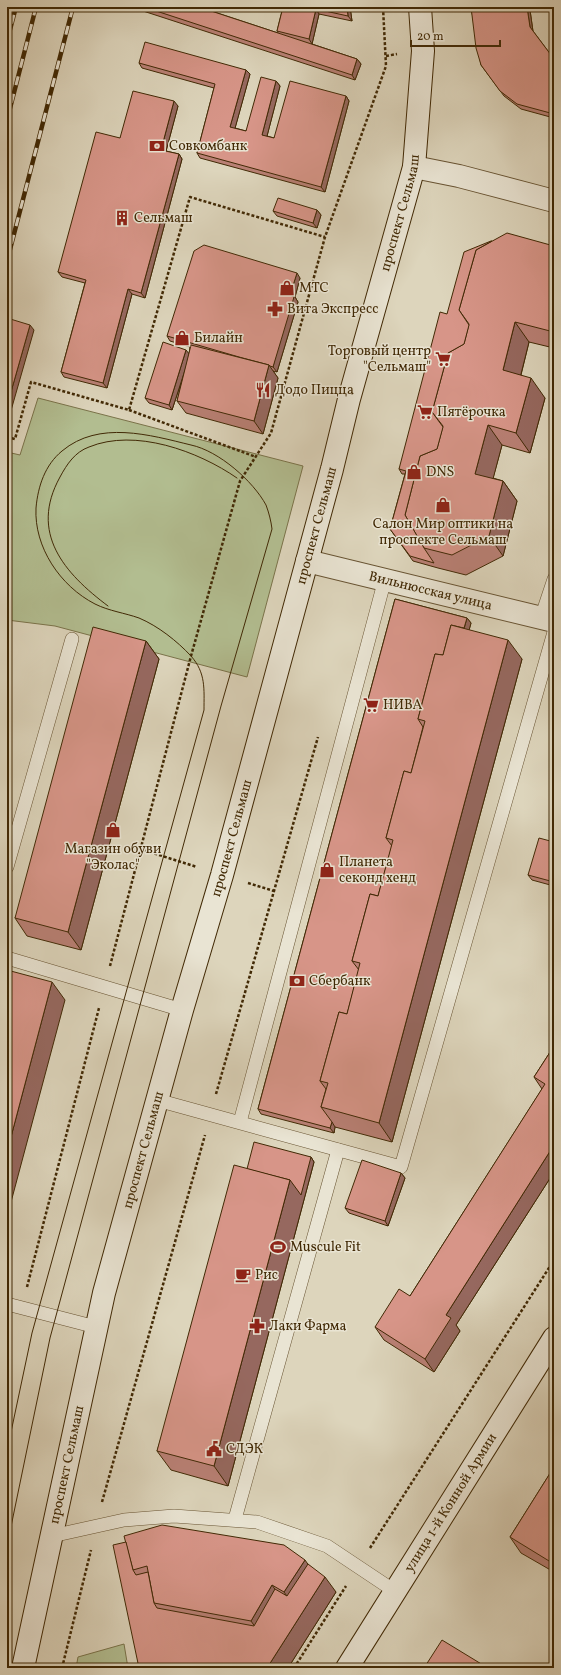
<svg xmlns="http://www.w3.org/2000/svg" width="561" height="1675" font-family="Vollkorn,serif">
  <rect width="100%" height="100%" fill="#ddd5bc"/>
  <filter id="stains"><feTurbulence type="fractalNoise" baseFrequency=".005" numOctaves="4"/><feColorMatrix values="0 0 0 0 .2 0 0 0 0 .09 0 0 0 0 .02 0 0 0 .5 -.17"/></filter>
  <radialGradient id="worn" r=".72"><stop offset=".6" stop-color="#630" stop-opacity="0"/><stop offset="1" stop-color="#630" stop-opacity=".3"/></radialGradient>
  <g fill="#b2bd90" stroke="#7a734a">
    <polygon points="38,398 303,466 247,677 55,626 7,620 7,452 20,455"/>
    <polygon points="124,1644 128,1668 76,1668 78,1657"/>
  </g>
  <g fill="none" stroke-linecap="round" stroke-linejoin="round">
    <defs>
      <g id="lane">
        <polyline points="541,618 554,579"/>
        <polyline points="7,867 72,639"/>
        <polyline points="7,958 182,1010"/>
        <polyline points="157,1100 401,1167 554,632"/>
        <polyline points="240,1122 385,579"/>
        <polyline points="7,1304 96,1327"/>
        <polyline points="235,1519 338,1150"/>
        <polyline points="52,1536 124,1520 174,1516 257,1522 327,1546 396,1592"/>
      </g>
      <g id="street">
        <polyline points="414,167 459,176 554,201"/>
        <path id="s1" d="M 307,561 L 554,621"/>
      </g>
      <g id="secondary">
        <path id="s2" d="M 23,1668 L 104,1293 L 182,1010 L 222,875 L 332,469 L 349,399 L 414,167 L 423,51 L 420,7"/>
        <path id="s3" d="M 347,1668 L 554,1338"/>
      </g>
    </defs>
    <use href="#lane" stroke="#685433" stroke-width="14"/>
    <use href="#street" stroke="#685433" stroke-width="24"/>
    <use href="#secondary" stroke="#412905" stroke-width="24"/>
    <g stroke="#412905" stroke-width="2.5" stroke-dasharray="3 2" stroke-linecap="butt">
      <polyline points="386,56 397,54"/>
      <polyline points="129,410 256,457"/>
      <polyline points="7,437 15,439 31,382 129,410 190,197 325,237"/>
      <polyline points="140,849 197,867"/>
      <polyline points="248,883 274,891"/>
      <polyline points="110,966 191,656 240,481 271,433 325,237 386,66 383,7"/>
      <polyline points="216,1094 318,737"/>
      <polyline points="27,1287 99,1008"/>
      <polyline points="102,1502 205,1135"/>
      <polyline points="370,1548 554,1260"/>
      <polyline points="62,1668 91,1550"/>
      <polyline points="294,1668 346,1586"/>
    </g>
    <use href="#lane" stroke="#e9e4d3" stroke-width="13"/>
    <use href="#street" stroke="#e9e4d3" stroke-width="22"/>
    <use href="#secondary" stroke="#e9e4d3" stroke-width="22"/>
    <g stroke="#412905" stroke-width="1">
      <path d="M 108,606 C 64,573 29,533 60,477 C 67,464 75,452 89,447 C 135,428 198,451 237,478"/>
      <path d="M 7,1451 L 32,1333 L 204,710 C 204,689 206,673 191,656 C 177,641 158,626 139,618 C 125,613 109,611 95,604 C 60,586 34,547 36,508 C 38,486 45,465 62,451 C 99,420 150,435 191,445 C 219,451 253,481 266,505 C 269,513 271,521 272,529 L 221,706 L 50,1338 L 7,1546"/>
    </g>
    <defs>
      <g id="rail">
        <polyline points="7,41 16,7"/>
        <polyline points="7,120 36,7"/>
        <polyline points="7,261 73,7"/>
      </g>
    </defs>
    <use href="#rail" stroke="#412905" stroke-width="4.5"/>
    <use href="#rail" stroke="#e9e4d3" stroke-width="3" stroke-dasharray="9" stroke-linecap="butt"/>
  </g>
  <g fill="#b98075" stroke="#412905">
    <polygon points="138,7 199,7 278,33 277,31 283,7 350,7 352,21 319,14 312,44 357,59 361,64 355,80 140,10"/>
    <polygon points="471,7 535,7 535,9 530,10 533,31 551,55 554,56 554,118 521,109 504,96 481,65"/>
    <polygon points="139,63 246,70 250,74 235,128 246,131 276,81 280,86 267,136 274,138 346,96 349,101 325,192 200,158 197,153 214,88 142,68"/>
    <polygon points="178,106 166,151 179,154 182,159 145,298 132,294 107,388 64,377 61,372 85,283 62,277 58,272 120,138"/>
    <polygon points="317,210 321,215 317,228 277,216 273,211"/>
    <polygon points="554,246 554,348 529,342 521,375 545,398 530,453 502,445 493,478 503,481 517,501 503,556 466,575 438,568 413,561 390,529 405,474 402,474 399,469"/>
    <polygon points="300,278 295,297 298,302 277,372 273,371 278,378 263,434 186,413 177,401 183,377 172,410 149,403 145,398 189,354 190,347 170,341 167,336"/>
    <polygon points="395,599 467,618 471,623 469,630 522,659 392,1142 335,1127 334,1133 261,1114 258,1109"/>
    <polygon points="146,641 159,659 81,950 27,936 15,918"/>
    <polygon points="554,842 554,886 532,880 528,875"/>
    <polygon points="554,1046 554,1172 456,1325 460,1331 434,1372 384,1340 375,1327 410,1296 542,1089 534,1077"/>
    <polygon points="311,1157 314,1162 228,1486 171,1470 157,1451 247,1169"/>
    <polygon points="401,1173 405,1178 388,1226 349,1213 345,1208"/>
    <polygon points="554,1467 554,1572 521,1553 510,1537"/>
    <polygon points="126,1542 308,1564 336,1592 288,1668 139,1668"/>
  </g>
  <g fill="#96685f" stroke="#412905">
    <polygon points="347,7 350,7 352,21 348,16"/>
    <polygon points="527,7 528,7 530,10 533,32 530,27"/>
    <polygon points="316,9 319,14 312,44 309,39"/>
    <polygon points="357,59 361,64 355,80 352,75"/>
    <polygon points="246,70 250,74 234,132 230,127"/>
    <polygon points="276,81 280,86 266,140 262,135"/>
    <polygon points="346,96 349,101 325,192 321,187"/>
    <polygon points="174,101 178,106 165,155 161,150"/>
    <polygon points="179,154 182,159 145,298 141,293"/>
    <polygon points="317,210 321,215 317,228 313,223"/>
    <polygon points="297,273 300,278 295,297 298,302 277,372 273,367 290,295"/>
    <polygon points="128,289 132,294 107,388 103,383"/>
    <polygon points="515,322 529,342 517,390 503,370"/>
    <polygon points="30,325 34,330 8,421 7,420 7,406"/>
    <polygon points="186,350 190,355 172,410 169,405"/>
    <polygon points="269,365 278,378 263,434 254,421"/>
    <polygon points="531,378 545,398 530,453 516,433"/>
    <polygon points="488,425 502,445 489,494 475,474"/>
    <polygon points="503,481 517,501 503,556 489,536"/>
    <polygon points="467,618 471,623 457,675 453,670"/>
    <polygon points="508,640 522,659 392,1142 379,1123"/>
    <polygon points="146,641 159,659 81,950 68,932"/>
    <polygon points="52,982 65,1000 7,1217 7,1152"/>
    <polygon points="332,1122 335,1127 334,1133 330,1128"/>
    <polygon points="554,1145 554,1172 456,1325 460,1331 434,1372 425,1359 446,1315"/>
    <polygon points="311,1157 314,1162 228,1486 214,1466 290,1180"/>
    <polygon points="401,1173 405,1178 388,1226 385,1221"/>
    <polygon points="305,1560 319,1580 298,1612 284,1592"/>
    <polygon points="325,1577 336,1592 288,1668 267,1668"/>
    <polygon points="272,1585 286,1605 265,1641 251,1621"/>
  </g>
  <g fill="#d79588" stroke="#412905">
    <polygon points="144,7 199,7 357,59 352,75"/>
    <polygon points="283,7 347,7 348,16 316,9 309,39 277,31"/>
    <polygon points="471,7 527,7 530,27 551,55 554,56 554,114 517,104 500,91 481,65 476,48"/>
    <polygon points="145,42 246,70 230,127 246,131 261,77 276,81 262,135 274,138 290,81 346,96 321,187 197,153 215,84 139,63"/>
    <polygon points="133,91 174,101 161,150 179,154 141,293 128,289 103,383 61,372 86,280 58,272 96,132 120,138"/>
    <polygon points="278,198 317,210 313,223 273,211"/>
    <polygon points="507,233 554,246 554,332 515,322 503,370 531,378 516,433 488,425 475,474 503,481 489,536 452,555 424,548 405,515 420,456 437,449 443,426 432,412 448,353 464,344 469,324 459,310 476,250"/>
    <polygon points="491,241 492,241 476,250 459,310 469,325 464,344 448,353 432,412 443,427 437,449 420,456 405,515 424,548 434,563 410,556 390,529 406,471 399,469 440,312 447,314 464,252"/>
    <polygon points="204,245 297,273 290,295 294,297 273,367 270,366 269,365 239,357 167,336 194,251"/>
    <polygon points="7,318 30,325 7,406"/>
    <polygon points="163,342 186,350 169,405 145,398"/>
    <polygon points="191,345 269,365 254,421 177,401"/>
    <polygon points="395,599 467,618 464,628 451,625 443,655 435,654 418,719 423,727 411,773 404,771 386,838 392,846 378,896 370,894 352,961 359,970 347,1014 339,1012 320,1081 326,1089 321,1107 332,1122 330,1128 258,1109"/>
    <polygon points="451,625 508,640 379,1123 321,1107 328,1083 320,1081 339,1012 347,1014 360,963 352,961 370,894 378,896 393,840 386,838 404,771 411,773 425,721 418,719 435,654 443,655"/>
    <polygon points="93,627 146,641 68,932 15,918"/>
    <polygon points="539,838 554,842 554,882 528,875"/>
    <polygon points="7,970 52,982 7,1152"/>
    <polygon points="554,1046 554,1145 446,1315 451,1318 425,1359 375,1327 399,1289 410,1296 545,1084 534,1077"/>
    <polygon points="254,1142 311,1157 301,1195 290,1180 247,1169"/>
    <polygon points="362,1160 401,1173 385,1221 345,1208"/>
    <polygon points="234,1165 290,1180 214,1466 157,1451"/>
    <polygon points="554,1467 554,1564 510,1537"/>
    <polygon points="162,1525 284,1545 305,1560 284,1592 272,1585 251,1621 154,1603 147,1566 133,1570 124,1536"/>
    <polygon points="126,1542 133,1570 136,1575 148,1572 154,1603 157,1608 254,1626 275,1589 287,1596 308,1564 325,1577 267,1668 139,1668 113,1545"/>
    <polygon points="442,1640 483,1665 482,1668 424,1668"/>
  </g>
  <defs>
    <symbol id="bank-bare" viewBox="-9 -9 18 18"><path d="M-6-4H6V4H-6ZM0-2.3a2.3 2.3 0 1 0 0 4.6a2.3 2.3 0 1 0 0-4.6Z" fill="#8f2418" stroke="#e9e4d3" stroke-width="2.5" paint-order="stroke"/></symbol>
    <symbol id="building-bare" viewBox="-9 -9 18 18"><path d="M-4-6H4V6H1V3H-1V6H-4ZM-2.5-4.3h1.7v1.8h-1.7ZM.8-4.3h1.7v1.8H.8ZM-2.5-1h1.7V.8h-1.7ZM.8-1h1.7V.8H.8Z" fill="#8f2418" stroke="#e9e4d3" stroke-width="2.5" paint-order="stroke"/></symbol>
    <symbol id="shop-bare" viewBox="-9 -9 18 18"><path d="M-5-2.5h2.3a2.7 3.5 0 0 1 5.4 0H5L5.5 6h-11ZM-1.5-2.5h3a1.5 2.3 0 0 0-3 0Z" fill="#8f2418" stroke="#e9e4d3" stroke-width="2.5" paint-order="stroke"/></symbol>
    <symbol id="pharmacy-bare" viewBox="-9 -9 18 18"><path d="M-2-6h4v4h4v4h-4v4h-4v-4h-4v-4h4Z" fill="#8f2418" stroke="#e9e4d3" stroke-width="2.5" paint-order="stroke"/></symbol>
    <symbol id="supermarket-bare" viewBox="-9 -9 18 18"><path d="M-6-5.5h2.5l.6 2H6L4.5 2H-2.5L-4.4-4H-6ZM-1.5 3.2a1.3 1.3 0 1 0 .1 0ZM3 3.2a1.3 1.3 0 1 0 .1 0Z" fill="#8f2418" stroke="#e9e4d3" stroke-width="2.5" paint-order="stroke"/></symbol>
    <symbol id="restaurant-bare" viewBox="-9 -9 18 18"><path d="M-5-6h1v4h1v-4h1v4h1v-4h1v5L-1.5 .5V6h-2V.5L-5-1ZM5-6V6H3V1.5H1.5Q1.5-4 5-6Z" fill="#8f2418" stroke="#e9e4d3" stroke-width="2.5" paint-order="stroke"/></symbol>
    <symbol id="stadium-bare" viewBox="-9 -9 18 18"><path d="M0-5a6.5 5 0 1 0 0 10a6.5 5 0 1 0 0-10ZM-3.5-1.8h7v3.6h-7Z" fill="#8f2418" stroke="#e9e4d3" stroke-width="2.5" paint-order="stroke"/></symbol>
    <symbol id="cafe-bare" viewBox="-9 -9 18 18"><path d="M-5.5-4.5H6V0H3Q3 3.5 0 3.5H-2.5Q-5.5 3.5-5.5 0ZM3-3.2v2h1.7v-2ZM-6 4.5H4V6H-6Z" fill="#8f2418" stroke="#e9e4d3" stroke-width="2.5" paint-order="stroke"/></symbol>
    <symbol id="civic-bare" viewBox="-9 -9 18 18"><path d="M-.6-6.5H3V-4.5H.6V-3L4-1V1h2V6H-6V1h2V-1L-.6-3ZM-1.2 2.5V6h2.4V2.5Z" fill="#8f2418" stroke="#e9e4d3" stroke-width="2.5" paint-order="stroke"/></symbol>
  </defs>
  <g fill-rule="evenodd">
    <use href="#bank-bare" x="146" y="135" width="22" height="22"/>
    <use href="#building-bare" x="111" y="207" width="22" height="22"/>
    <use href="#shop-bare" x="276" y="277" width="22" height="22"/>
    <use href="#pharmacy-bare" x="264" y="298" width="22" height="22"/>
    <use href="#shop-bare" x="171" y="327" width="22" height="22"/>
    <use href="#supermarket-bare" x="432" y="348" width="22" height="22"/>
    <use href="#restaurant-bare" x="252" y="379" width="22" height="22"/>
    <use href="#supermarket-bare" x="414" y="401" width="22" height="22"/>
    <use href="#shop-bare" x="403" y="461" width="22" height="22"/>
    <use href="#shop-bare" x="432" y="494" width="22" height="22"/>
    <use href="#supermarket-bare" x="360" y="694" width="22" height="22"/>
    <use href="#shop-bare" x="102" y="819" width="22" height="22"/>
    <use href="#shop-bare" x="316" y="859" width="22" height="22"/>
    <use href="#bank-bare" x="286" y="970" width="22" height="22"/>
    <use href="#stadium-bare" x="267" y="1236" width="22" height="22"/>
    <use href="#cafe-bare" x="232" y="1264" width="22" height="22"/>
    <use href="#pharmacy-bare" x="246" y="1315" width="22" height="22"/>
    <use href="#civic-bare" x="203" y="1438" width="22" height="22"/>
  </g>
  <g text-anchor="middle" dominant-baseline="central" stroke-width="3" stroke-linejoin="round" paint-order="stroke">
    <g font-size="14" fill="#412905" stroke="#e9e4d3" text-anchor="start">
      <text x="169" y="146">Совкомбанк</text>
      <text x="134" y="218">Сельмаш</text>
      <text x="299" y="288">МТС</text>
      <text x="287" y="309">Вита Экспресс</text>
      <text x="194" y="338">Билайн</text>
      <text x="431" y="351" text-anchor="end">Торговый центр<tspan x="431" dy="16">"Сельмаш"</tspan></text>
      <text x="275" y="390">Додо Пицца</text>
      <text x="437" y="412">Пятёрочка</text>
      <text x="426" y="472">DNS</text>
      <text x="443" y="524" text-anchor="middle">Салон Мир оптики на<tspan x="443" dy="16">проспекте Сельмаш</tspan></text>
      <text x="383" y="705">НИВА</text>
      <text x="113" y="849" text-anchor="middle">Магазин обуви<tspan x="113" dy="16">"Эколас"</tspan></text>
      <text x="339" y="862">Планета<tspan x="339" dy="16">секонд хенд</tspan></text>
      <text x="309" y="981">Сбербанк</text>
      <text x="290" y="1247">Muscule Fit</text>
      <text x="255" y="1275">Рис</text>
      <text x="269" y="1326">Лаки Фарма</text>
      <text x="226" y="1449">СДЭК</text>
    </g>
    <g font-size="14" fill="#412905" stroke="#e9e4d3">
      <text stroke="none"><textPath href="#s2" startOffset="1504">проспект Сельмаш</textPath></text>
      <text stroke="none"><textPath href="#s2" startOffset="1180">проспект Сельмаш</textPath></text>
      <text stroke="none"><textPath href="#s1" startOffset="127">Вильнюсская улица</textPath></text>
      <text stroke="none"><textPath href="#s2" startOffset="856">проспект Сельмаш</textPath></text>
      <text stroke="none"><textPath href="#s2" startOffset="532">проспект Сельмаш</textPath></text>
      <text stroke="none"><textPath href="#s2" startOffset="208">проспект Сельмаш</textPath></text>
      <text stroke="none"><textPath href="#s3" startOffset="195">улица 1-й Конной Армии</textPath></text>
    </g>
  </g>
  <rect width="561" height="1675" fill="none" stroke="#ddd5bc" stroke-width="24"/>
  <rect x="8" y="8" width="545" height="1659" fill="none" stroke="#412905" stroke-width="2"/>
  <rect x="12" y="12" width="537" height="1651" fill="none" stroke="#412905"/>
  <path d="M411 40v6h89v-6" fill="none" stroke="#412905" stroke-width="2"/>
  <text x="417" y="40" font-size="12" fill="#412905" stroke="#e9e4d3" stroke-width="3" paint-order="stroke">20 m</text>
  <rect width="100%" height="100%" filter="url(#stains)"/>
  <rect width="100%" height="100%" fill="url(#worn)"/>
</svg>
